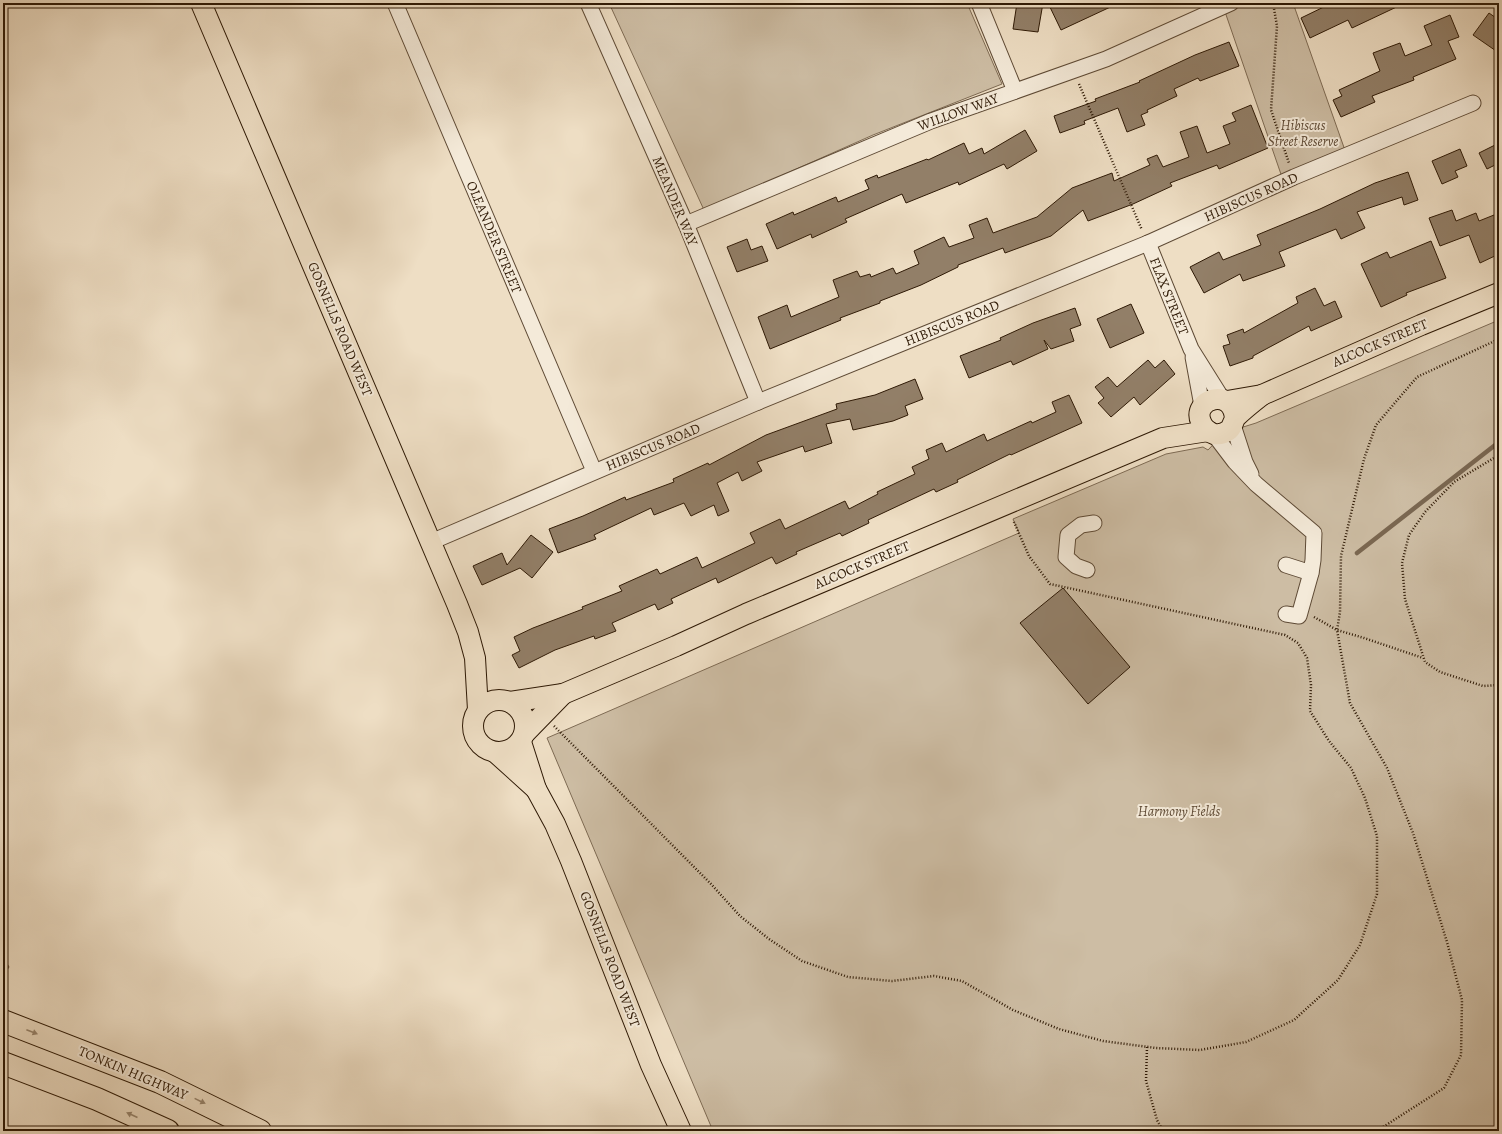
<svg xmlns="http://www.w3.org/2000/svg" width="1502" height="1134" font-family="Alegreya,serif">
  <rect width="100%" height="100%" fill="#eedec4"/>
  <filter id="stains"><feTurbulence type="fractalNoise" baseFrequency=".005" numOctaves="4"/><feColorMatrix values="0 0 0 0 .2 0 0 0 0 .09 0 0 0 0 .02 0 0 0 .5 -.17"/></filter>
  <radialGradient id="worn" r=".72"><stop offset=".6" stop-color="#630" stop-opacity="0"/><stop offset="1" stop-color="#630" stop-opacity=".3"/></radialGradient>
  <g fill="#cdbda4" stroke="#7e6b54">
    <polygon points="609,3 967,3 1002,84 873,135 704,210"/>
    <polygon points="1231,3 1293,3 1347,156 1284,183 1223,6"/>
    <polygon points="1499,320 1499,1131 713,1131 547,738 1019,533 1013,519 1166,454 1203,447 1208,450 1224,433 1256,423"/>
  </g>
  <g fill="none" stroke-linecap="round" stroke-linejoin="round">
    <g stroke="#7a6751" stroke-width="4.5">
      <polyline points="1357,553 1499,442"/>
      <polyline points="3,962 7,967"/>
    </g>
  </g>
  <g fill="#927f68" stroke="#2e1905">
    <polygon points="1017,3 1043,3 1038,32 1013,29"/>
    <polygon points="1048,3 1119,3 1061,30"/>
    <polygon points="1332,3 1405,3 1352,28 1348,20 1310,38 1301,18"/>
    <polygon points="1489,13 1499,20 1499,53 1473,35"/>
    <polygon points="1450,15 1459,37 1448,41 1456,59 1413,77 1414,80 1372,96 1375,102 1341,117 1333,100 1342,96 1339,90 1380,71 1373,53 1400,43 1405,56 1432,45 1424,26"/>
    <polygon points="1229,42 1239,66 1200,81 1198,78 1174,89 1177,96 1147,110 1148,112 1141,115 1145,125 1127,132 1118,108 1084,121 1085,124 1060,133 1054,116 1096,101 1095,99 1140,82 1139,81 1195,55"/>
    <polygon points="1251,105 1268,148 1219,169 1217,165 1170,183 1172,186 1133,204 1088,221 1083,210 1051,236 1005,253 1003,248 958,265 958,267 921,285 880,301 880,303 840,318 841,320 770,349 758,317 787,305 791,317 839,297 833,280 857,271 860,277 870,274 871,277 893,268 896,274 919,264 914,251 944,237 949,247 974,238 969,225 987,218 993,233 1037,217 1072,188 1112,173 1114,181 1150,165 1147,159 1157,155 1163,167 1189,157 1180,132 1197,126 1207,153 1230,144 1223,126 1236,121 1232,113"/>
    <polygon points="1025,130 1037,151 1007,169 1004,164 959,185 958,182 906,203 902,194 845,219 847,222 812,238 811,234 777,249 766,224 793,212 794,215 836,197 838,202 869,189 865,180 877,175 878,178 927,159 928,160 964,143 969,154 982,148 984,154"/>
    <polygon points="1499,143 1499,163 1487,169 1479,153"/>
    <polygon points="1460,149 1467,166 1455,171 1458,177 1442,184 1432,161"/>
    <polygon points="1408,172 1418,200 1404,205 1402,197 1357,212 1365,228 1341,239 1336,229 1279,252 1285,266 1243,281 1240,274 1204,293 1190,267 1219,252 1223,260 1261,245 1257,235 1320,209 1375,183"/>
    <polygon points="1452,210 1456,221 1476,213 1479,221 1499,213 1499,254 1480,263 1469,235 1440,246 1429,218"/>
    <polygon points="747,239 751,250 762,246 768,261 737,272 727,247"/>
    <polygon points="1431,241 1446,278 1406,293 1407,295 1381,307 1361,264 1387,252 1390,258"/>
    <polygon points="1315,288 1324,306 1335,301 1342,317 1311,331 1309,326 1253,356 1253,358 1230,366 1223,346 1230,344 1227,335 1243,329 1244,333 1298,303 1296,297"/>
    <polygon points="1131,304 1144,333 1110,348 1097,319"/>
    <polygon points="1075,308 1081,325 1070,329 1074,341 1051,349 1044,340 1048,349 1013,365 1011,361 969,378 960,356 1001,340 1000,338 1033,323"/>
    <polygon points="1148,360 1155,368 1164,360 1175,374 1140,405 1134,397 1111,417 1098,403 1104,398 1095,387 1108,377 1117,387"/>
    <polygon points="915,379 923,399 905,406 908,415 893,421 853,430 850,419 826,424 832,443 805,452 803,446 757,462 762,471 742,481 738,472 717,483 729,511 718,516 714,505 691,516 684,503 654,515 651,508 594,535 596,539 558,553 549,529 583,516 625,497 626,500 674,482 673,479 708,463 709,465 766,435 837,409 836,404 875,395"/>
    <polygon points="1069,395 1082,423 1011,455 1010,454 957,480 958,482 936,492 934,489 868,520 869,523 842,536 840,533 796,552 797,554 776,564 772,557 718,583 716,578 671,599 673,603 658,610 655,604 612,623 616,631 595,639 594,636 555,650 519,668 512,655 520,651 514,637 533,628 583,609 582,607 622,591 619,586 657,569 660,574 697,557 702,568 755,543 750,533 780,519 785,529 845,501 849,509 878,494 877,492 915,474 912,467 929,459 926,450 942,443 946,452 984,434 987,441 1031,421 1032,423 1056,412 1052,402"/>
    <polygon points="531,535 553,552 532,578 520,568 482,585 473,566 502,553 507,565"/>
    <polygon points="1063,588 1130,667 1088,704 1020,623"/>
  </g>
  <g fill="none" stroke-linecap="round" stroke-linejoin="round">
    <defs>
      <g id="minor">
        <polyline points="395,3 594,471"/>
        <polyline points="588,3 686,224 758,402"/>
        <polyline points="979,3 1015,91"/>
        <polyline points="686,224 931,121 1106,59 1231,3"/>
        <polyline points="1148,243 1191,349 1223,400"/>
        <polyline points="1193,357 1202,406"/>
        <polyline points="1233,425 1245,462 1251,474"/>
        <polyline points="1213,433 1235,462 1256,484 1314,533 1313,560 1311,573 1299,616 1286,614"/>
        <polyline points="431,542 758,402 1148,243 1294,177 1473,103"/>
        <polyline points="1286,565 1311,573"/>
        <polyline points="1087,570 1076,566 1066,557 1068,535 1081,525 1094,523"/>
      </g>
      <g id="major">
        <polyline points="201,3 457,604 468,632 475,658 478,710"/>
        <polyline points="1227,401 1262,395 1421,325 1499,293"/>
        <path d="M 1235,419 C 1233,386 1191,399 1201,422 C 1203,428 1208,432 1214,434 C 1219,435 1225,433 1229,430 C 1233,426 1233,421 1236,417 C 1244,409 1253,402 1262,395"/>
        <circle cx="499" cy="726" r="26"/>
        <polyline points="510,702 563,694 676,646 746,614 1163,438 1208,431"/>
        <polyline points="525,733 563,694"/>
        <polyline points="521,742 536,789 555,824 571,861 651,1065 681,1131"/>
        <polyline points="495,752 536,789"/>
      </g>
      <g id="highway">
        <polyline points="3,1021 160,1082 260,1131"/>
        <polyline points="3,1063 97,1099 168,1131"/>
      </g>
    </defs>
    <use href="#minor" stroke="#5e4a35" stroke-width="17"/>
    <use href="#major" stroke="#2e1905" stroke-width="22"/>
    <use href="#highway" stroke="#2e1905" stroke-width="24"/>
    <g stroke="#2e1905" stroke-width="2.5" stroke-dasharray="1 2" stroke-linecap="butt">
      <polyline points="1273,3 1277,26 1271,110 1289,163"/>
      <polyline points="1079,84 1142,230"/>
      <polyline points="1499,455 1454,482 1425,512 1409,535 1402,563 1405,599 1425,662 1440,672 1483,686 1499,685"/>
      <polyline points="1314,617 1337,630 1364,638 1423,658"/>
      <polyline points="554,726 711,884 740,916 769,939 802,961 848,977 892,981 934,976 962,981 1013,1010 1059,1029 1103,1041 1156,1048 1200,1050 1246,1042 1294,1020 1338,980 1360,945 1377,894 1377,836 1365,798 1351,768 1329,741 1310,711 1311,685 1307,658 1298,643 1285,635 1050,584 1029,556 1013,520"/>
      <polyline points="1147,1047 1146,1081 1157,1120 1163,1131"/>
      <polyline points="1372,1131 1383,1127 1444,1088 1461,1055 1462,1000 1447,942 1413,833 1387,768 1350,703 1337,630 1340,612 1341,556 1364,459 1376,425 1417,377 1499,339"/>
    </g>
    <use href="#minor" stroke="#f4ead9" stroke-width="15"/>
    <use href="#major" stroke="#eedec4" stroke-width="20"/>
    <use href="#highway" stroke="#eedec4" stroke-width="22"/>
  </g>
  <defs><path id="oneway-solid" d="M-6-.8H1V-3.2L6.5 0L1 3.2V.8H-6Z"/></defs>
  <g fill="#98856e">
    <use href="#oneway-solid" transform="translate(32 1032) rotate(21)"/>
    <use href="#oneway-solid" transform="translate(200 1101) rotate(26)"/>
    <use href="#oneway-solid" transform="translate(132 1115) rotate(-156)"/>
  </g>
  <g text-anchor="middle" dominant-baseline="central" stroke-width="4" stroke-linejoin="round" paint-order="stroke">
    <g font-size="14" fill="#2e1905" stroke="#f4ead9">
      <text transform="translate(958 112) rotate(-20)">WILLOW WAY</text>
      <text transform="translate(1251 197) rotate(-24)">HIBISCUS ROAD</text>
      <text transform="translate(675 201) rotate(67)">MEANDER WAY</text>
      <text transform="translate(494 237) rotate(67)">OLEANDER STREET</text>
      <text transform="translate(1169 296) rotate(68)">FLAX STREET</text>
      <text transform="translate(952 323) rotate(-22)">HIBISCUS ROAD</text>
      <text transform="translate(340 329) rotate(67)">GOSNELLS ROAD WEST</text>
      <text transform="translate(1380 343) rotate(-23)">ALCOCK STREET</text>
      <text transform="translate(653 447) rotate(-23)">HIBISCUS ROAD</text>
      <text transform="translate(862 565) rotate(-23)">ALCOCK STREET</text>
      <text transform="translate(610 959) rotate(69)">GOSNELLS ROAD WEST</text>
      <text transform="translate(133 1073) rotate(23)">TONKIN HIGHWAY</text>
    </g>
    <g font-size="14" font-style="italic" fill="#5e4a35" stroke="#f4ead9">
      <text x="1303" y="125">Hibiscus<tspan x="1303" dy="16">Street Reserve</tspan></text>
      <text x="1179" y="811">Harmony Fields</text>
    </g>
  </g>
  <rect width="1502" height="1134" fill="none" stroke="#eedec4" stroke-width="16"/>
  <rect x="4" y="4" width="1494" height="1126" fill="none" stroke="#2e1905" stroke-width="2"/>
  <rect x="8" y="8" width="1486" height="1118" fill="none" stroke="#2e1905"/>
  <rect width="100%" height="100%" filter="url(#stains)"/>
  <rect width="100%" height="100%" fill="url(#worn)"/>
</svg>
